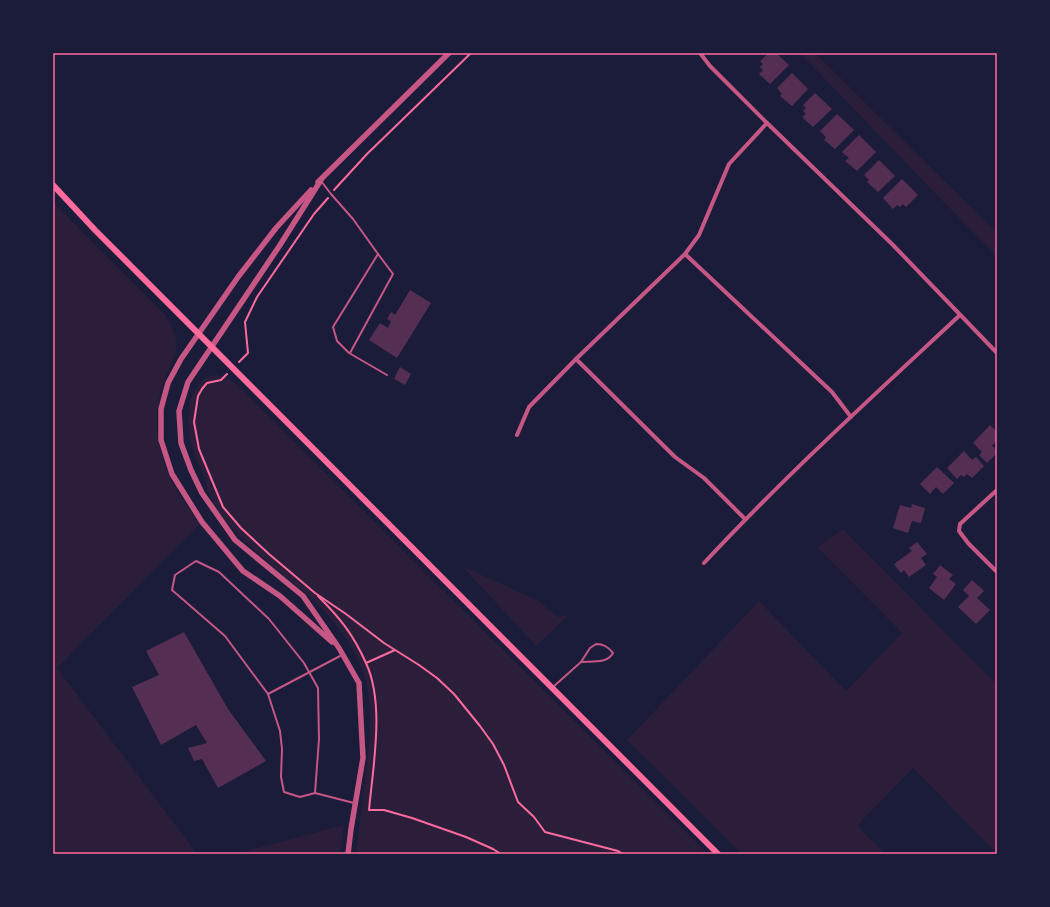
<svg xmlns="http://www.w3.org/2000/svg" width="1050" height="907" font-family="'DM Sans',sans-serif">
  <rect width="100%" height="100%" fill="#1b1b3a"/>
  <g fill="#2a1e3b">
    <polygon points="800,53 815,53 997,233 997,256 963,222"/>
    <path d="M 53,202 L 163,313 C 173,325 179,339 175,354 C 170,368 163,380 160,395 C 148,445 170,485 200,524 L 57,668 L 197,854 L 53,854 Z"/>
    <path d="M 217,375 L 228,378 L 235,383 L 708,854 L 356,854 C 359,829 362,804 365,779 C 370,741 375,705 362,669 C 335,597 258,569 217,509 C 209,498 206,482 201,470 C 191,448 185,427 190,403 C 194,388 201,376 217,375 Z"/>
    <polygon points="843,529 997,685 997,854 913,768 857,826 886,854 742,854 627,740 759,601 846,691 902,633 817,547"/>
    <polygon points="462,566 539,601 558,617 569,615 536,646"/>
    <polygon points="344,825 340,854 235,854"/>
  </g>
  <g fill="#542f53">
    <polygon points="769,53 776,53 789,65 770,84 759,74 763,70 760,67 763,64 760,61"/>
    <polygon points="792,73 808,89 792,106 780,96 782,94 777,88"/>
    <polygon points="815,93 832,109 813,127 802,117 806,114 803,111 806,108 803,105"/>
    <polygon points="837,114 854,130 835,149 824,140 826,137 820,131"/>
    <polygon points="859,135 876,152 857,171 845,161 849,158 842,152"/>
    <polygon points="879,160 895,176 878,192 867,182 869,180 864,175"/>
    <polygon points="902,179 918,195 906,207 903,204 900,207 897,205 893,209 883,198"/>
    <polygon points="410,290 431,303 397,358 369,340 380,323 388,328 391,321 387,319 391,312 395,315"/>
    <polygon points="400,367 411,374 405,385 394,379"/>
    <polygon points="990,425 997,432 997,440 992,446 997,450 997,453 987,463 979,455 982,452 973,443"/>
    <polygon points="964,451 972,460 976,457 984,466 972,478 967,474 964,477 961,475 957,479 947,468"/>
    <polygon points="937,467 954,483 943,494 936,487 930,494 920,484"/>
    <polygon points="912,504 925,508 921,523 912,521 908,533 893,528 900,505 911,508"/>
    <polygon points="917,542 927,554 921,558 926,565 909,577 904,570 901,573 894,564 912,551 909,548"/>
    <polygon points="940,565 953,575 949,579 956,584 944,600 929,588 937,577 933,574"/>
    <polygon points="972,580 984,591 977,598 990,610 976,624 958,607 969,596 963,590"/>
    <polygon points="184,632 228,709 266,761 218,788 202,759 194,761 188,748 207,743 196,725 161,745 132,687 159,675 146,651"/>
  </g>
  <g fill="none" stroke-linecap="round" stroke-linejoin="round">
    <g stroke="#ff6b9d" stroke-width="2">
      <polyline points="334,190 367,154 471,53"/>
      <polyline points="239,362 248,353 245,322 257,297 314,214 328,198"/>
      <polyline points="227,374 221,380 207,383 202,389 198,396 194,422 199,449 223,507 241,528 269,554 315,593 346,614 384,643 419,665 437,678 454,694 480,726 493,744 504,765 518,802 534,817 545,832 618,851 623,854"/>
      <path d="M 318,596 C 340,618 353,634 366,663"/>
      <path d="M 395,650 L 366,663 C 385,704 373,766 369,810 L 384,810 L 412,818 L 466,837 L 493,849 L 501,854"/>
    </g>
    <g stroke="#c65784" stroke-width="2">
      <polyline points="321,181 331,194 353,219 378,254 333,327 337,341 349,353 387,375"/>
      <polyline points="350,353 393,274 378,254"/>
      <path d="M 596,644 C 604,644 608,647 613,653 C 607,664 592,661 581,662 L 590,648 Z"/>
      <polyline points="553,687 581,662"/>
      <polyline points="268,694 342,655"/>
      <polyline points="315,793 300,797 284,792 281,777 282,749 280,731 268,694 225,636 172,590 175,575 196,561 219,572 269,619 304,663 318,688 319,739 315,793 354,803"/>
    </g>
    <g stroke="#c65784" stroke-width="4">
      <polyline points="700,53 710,66 767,123 892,244 997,353"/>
      <polyline points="685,254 832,392 851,417"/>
      <polyline points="576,359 675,457 704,478 745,519"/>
      <polyline points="517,435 529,407 576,359 685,254 699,235 729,164 767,123"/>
      <polyline points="997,490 960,524 959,531 968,543 997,572"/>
      <path d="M 704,563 C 785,476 873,396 960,315"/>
    </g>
    <g stroke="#c65784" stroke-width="5.5">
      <polyline points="321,180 280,245 188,382 179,411 181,443 191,470 202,493 235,540 303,596 339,648 359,683 363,758 351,829 348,854"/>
      <polyline points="318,182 449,53"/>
      <polyline points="311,190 276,228 238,277 181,359 168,383 161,409 161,440 172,474 202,522 243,571 280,596 332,642"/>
    </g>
    <polyline stroke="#ff6b9d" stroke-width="6" points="53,185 95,230 718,854"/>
  </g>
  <rect width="1050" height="907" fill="none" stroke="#1b1b3a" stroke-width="108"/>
  <rect x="54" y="54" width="942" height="799" fill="none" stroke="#ff6b9d" stroke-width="1.5"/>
</svg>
